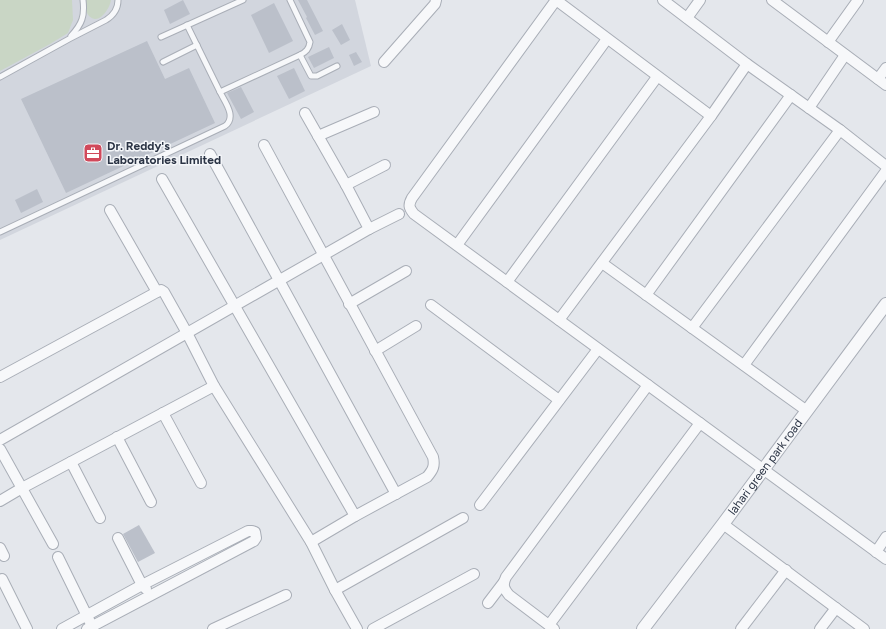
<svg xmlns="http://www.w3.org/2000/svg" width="886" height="629" font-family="Figtree,sans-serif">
  <rect width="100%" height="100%" fill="#e4e7ec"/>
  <polygon fill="#d2d6de" points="0,0 355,0 371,66 0,240"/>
  <g fill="#c9d6c5">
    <polygon points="0,0 72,0 73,20 68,33 50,44 0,71"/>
    <path d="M 85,0 L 111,0 C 110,8 99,26 89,16 C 85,12 85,5 85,0 Z"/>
  </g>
  <g fill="#bbc0ca">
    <polygon points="183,0 190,14 170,24 164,10"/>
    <polygon points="298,0 307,0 323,31 315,35 306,18 307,17"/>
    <polygon points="274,3 293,41 269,53 251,15"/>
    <polygon points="342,24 350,40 341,45 332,30"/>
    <polygon points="147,41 165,79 189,68 215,123 66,193 21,99"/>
    <polygon points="329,47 334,58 314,68 308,57"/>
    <polygon points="356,52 362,62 354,66 349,55"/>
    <polygon points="294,68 305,91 289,99 277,76"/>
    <polygon points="241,87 254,112 241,119 227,93"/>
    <polygon points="37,189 43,202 21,213 15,200"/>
    <polygon points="139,525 155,553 138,562 123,534"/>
  </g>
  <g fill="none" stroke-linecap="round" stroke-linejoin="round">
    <defs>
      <g id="service">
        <path d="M 187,25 L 220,92 L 300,55 C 306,52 309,49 310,42 L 290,0"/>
        <path d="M 71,36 C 82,24 85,16 83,0"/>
        <polyline points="161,37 243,0"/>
        <polyline points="300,55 311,76 317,76 337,66"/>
        <polyline points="163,62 197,45"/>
        <path d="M 0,77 L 69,39 L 106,20 C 114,15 118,9 118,0"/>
        <path d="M 0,232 L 225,126 C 237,117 225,102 220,92"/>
      </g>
      <g id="minor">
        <path d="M 556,0 L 412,198 C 408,205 409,208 414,214 L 886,559"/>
        <polyline points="556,0 711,116"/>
        <polyline points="663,0 747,64 840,130 886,166"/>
        <polyline points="772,0 886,85"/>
        <polyline points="687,18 700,0"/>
        <polyline points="828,42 858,0"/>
        <polyline points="384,62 435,4 436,0"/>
        <polyline points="878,79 886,68"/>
        <polyline points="809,108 845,55"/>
        <polyline points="318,136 374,112"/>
        <path d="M 264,145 L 433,457 C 435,466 433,470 427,477 L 355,516 L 311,542"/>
        <polyline points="210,154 396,494"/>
        <polyline points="162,179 355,516"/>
        <polyline points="346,185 385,165"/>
        <polyline points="110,210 157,292"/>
        <polyline points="369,229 399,214"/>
        <polyline points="457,245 607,39"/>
        <polyline points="602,263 807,411"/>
        <polyline points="507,282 657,77"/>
        <polyline points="646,295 791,95"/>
        <polyline points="349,304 406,271"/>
        <polyline points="431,305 559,400"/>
        <polyline points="559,320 711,116 747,64"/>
        <polyline points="692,328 840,130"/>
        <polyline points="375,351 416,326"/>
        <polyline points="744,365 886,171"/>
        <polyline points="0,377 157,292 161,290 164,292 187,333 214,386 311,542 335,590 357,629"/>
        <polyline points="163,413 201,483"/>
        <polyline points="117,437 151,502"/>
        <polyline points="0,440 369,229 346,185 305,113"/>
        <polyline points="0,449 53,544"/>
        <polyline points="71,462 100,518"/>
        <polyline points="0,501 22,488 214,386"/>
        <polyline points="480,505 598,349"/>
        <polyline points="723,524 864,629"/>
        <polyline points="118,538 142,585 146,589"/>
        <polyline points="0,548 4,556"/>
        <polyline points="876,552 886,537"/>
        <polyline points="58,557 90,622"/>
        <polyline points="2,579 27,629"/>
        <polyline points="335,590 463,518"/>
        <polyline points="488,603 504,582"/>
        <polyline points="549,625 700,423"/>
        <polyline points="62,629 142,585 248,531 252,531 255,532 256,538 254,541 87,629"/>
        <polyline points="213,629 286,595"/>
        <polyline points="373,629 474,574"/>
        <path d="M 554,629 L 509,595 C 504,589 502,585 506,577 L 648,385"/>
        <polyline points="741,629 786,570"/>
        <polyline points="820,629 836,608"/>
      </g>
      <g id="tertiary">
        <path id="s1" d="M 643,629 L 723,524 L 886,304"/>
      </g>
    </defs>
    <use href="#service" stroke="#a9aeb7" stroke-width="7"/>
    <use href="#minor" stroke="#a9aeb7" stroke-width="12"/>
    <use href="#tertiary" stroke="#a9aeb7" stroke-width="14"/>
    <use href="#service" stroke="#f7f8fa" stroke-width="5"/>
    <use href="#minor" stroke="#f7f8fa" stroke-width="10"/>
    <use href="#tertiary" stroke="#f7f8fa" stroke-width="12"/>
  </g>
  <defs>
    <symbol id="office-square" viewBox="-11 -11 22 22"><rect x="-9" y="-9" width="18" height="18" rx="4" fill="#d1495b" stroke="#f4f6f9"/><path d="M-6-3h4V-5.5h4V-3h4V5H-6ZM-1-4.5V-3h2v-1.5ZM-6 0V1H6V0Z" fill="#fff"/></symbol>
  </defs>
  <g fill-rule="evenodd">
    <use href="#office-square" x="82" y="142" width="22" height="22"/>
  </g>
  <g text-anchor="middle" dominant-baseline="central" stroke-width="3" stroke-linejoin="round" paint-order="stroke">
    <g font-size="12" font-weight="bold" fill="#2b3445" stroke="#f4f6f9" text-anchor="start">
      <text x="107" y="146">Dr. Reddy's<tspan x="107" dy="14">Laboratories Limited</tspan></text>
    </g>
    <g font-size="12" fill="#2b3445" stroke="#f4f6f9">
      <text stroke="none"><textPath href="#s1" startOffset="203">lahari green park road</textPath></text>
    </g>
  </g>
</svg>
